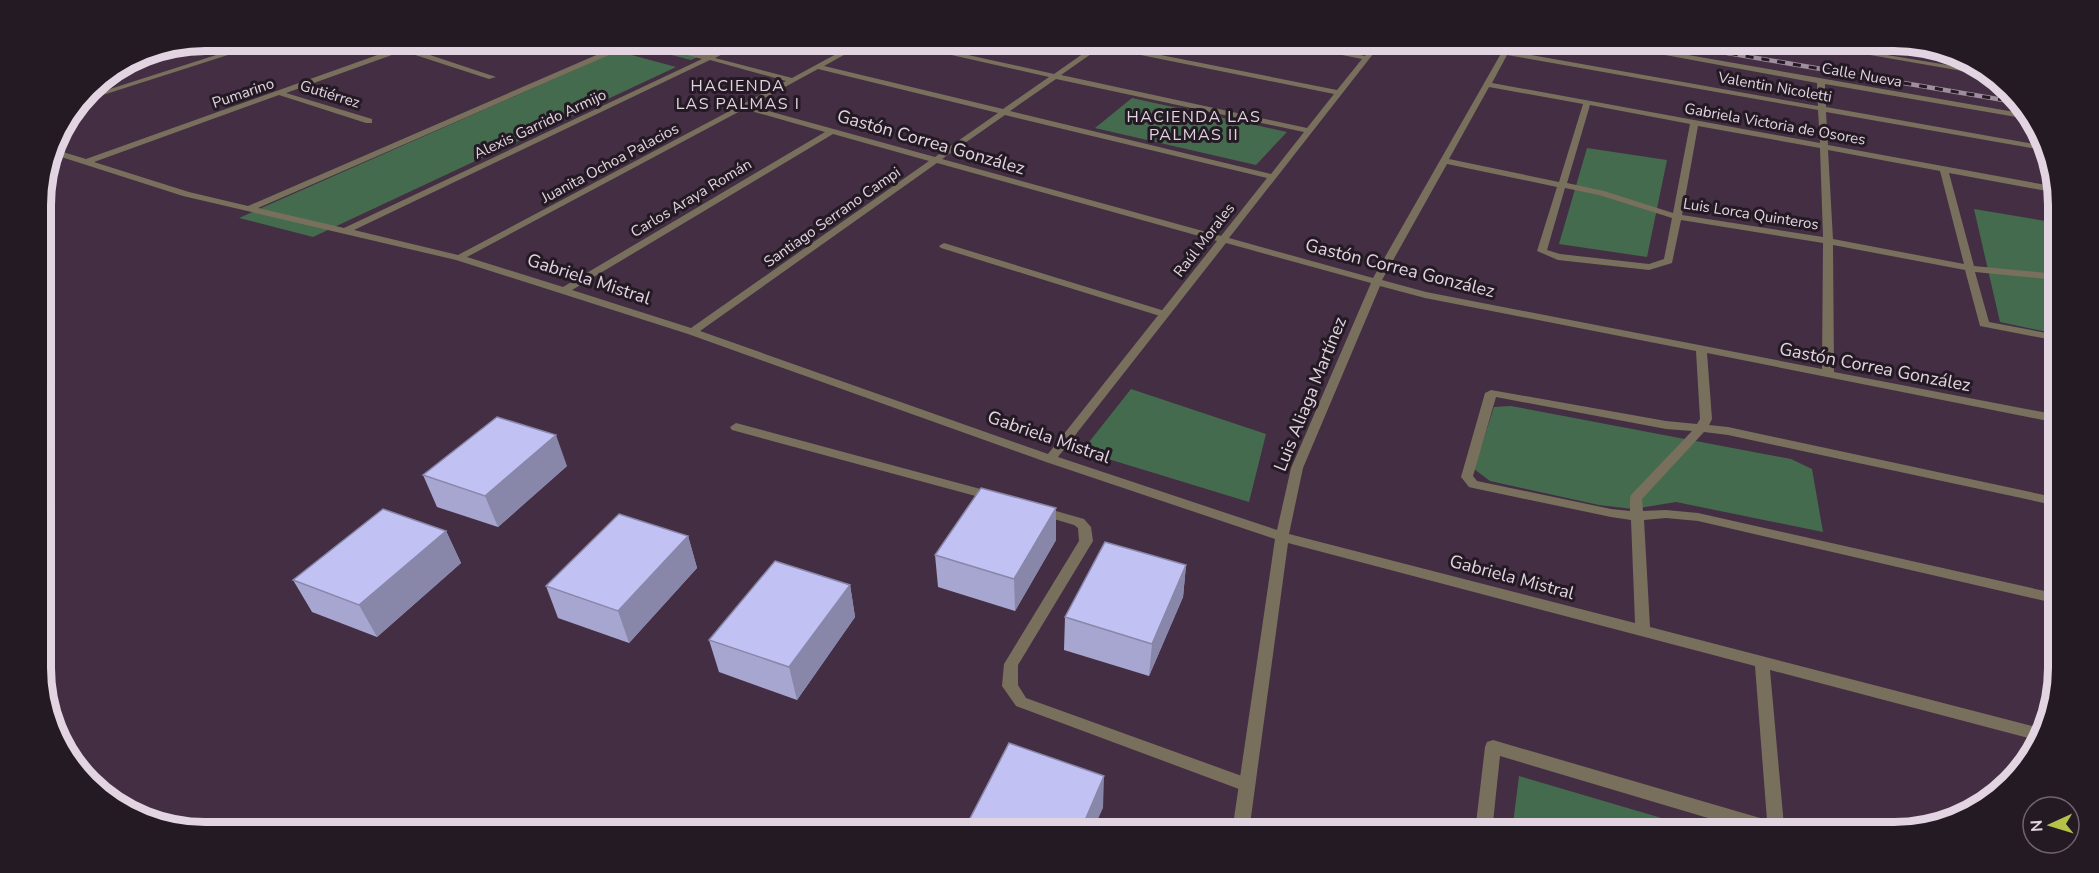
<svg xmlns="http://www.w3.org/2000/svg" width="2099" height="873" font-family="'Nunito Sans',sans-serif">
  <rect width="100%" height="100%" fill="#442e43"/>
  <g fill="#456b4e">
    <polygon points="649,41 733,41 691,60 637,46"/>
    <polygon points="617,51 676,67 313,237 239,218"/>
    <polygon points="1132,98 1287,132 1256,165 1095,128"/>
    <polygon points="1587,148 1667,160 1647,257 1559,244"/>
    <polygon points="1974,209 2057,223 2057,334 2000,322"/>
    <polygon points="1131,389 1266,434 1249,502 1082,451"/>
    <polygon points="1511,406 1791,459 1812,469 1823,532 1676,502 1633,509 1599,505 1490,481 1474,469 1494,407"/>
    <polygon points="1519,776 1709,832 1512,832"/>
  </g>
  <g fill="none" stroke-linecap="round" stroke-linejoin="round">
    <g fill="#78705c" fill-rule="evenodd">
      <polygon points="944,243 1168,312 1169,314 1168,316 1160,316 941,248 939,246"/>
      <polygon points="736,423 999,494 1000,497 994,501 732,430 730,427"/>
      <polygon points="1042,507 1084,519 1091,527 1093,541 1018,665 1018,685 1026,698 1253,780 1255,785 1253,790 1247,792 1016,706 1002,686 1004,664 1079,541 1078,528 1074,525 1037,514 1036,511 1037,508"/>
    </g>
    <g fill="#78705c" fill-rule="evenodd">
      <polygon points="263,40 275,40 81,102 85,97"/>
      <path d="M 375,40 L 386,40 L 406,47 L 496,77 L 489,79 L 403,51 L 286,93 L 372,119 L 372,123 L 366,123 L 279,95 L 94,162 L 189,192 L 248,206 L 631,40 C 660,40 680,53 706,55 C 717,56 734,40 750,40 L 715,58 L 792,78 L 862,40 L 871,40 L 824,66 L 1003,109 L 1049,77 L 885,40 L 900,40 L 1054,74 L 1094,46 L 1073,40 L 1098,42 L 1109,40 L 1105,44 L 1337,90 L 1362,59 L 1267,40 L 1284,40 L 1365,56 L 1377,40 L 1384,40 L 1229,238 L 1373,278 L 1503,50 L 1456,40 L 1473,40 L 1505,47 L 1508,40 L 1515,40 L 1509,51 L 1818,106 L 1817,83 L 1584,40 L 1602,40 L 2026,114 L 2028,119 L 1825,84 L 1826,107 L 2040,145 L 2042,150 L 1826,112 L 1828,145 L 2057,187 L 2057,193 L 1949,173 L 1974,266 L 2057,274 L 2057,280 L 1975,272 L 1989,322 L 2057,335 L 2058,341 L 1980,326 L 1965,270 L 1833,245 L 1834,372 L 2058,415 L 2058,423 L 1707,353 L 1712,419 L 1709,425 L 1728,427 L 2058,498 L 2058,506 L 1728,435 L 1704,432 L 1642,499 L 1643,511 L 1666,510 L 1698,513 L 2058,594 L 2058,604 L 1698,521 L 1666,518 L 1644,520 L 1650,627 L 2044,729 L 2036,740 L 1770,670 L 1784,826 L 1788,832 L 1755,832 L 1500,756 L 1492,832 L 1475,832 L 1485,747 L 1487,742 L 1493,740 L 1767,820 L 1755,666 L 1288,543 L 1249,832 L 1232,832 L 1275,539 L 1046,462 L 688,334 L 456,260 L 183,196 L 52,154 L 53,149 L 86,159 L 397,48 ZM 639,42 L 702,59 L 344,228 L 258,208 ZM 1101,47 L 1334,94 L 1307,128 L 1061,75 ZM 1507,55 L 1818,110 L 1820,143 L 1492,83 ZM 710,60 L 786,81 L 458,255 L 354,230 ZM 818,69 L 998,113 L 935,157 L 750,106 ZM 1056,79 L 1304,132 L 1271,174 L 1010,111 ZM 1489,87 L 1583,104 L 1559,182 L 1449,159 ZM 1590,105 L 1690,124 L 1673,213 L 1604,191 L 1567,183 ZM 744,109 L 825,132 L 563,287 L 467,257 ZM 1005,115 L 1267,178 L 1221,236 L 942,159 ZM 1698,126 L 1820,148 L 1823,237 L 1682,215 ZM 833,134 L 929,161 L 691,328 L 572,290 ZM 1828,150 L 1940,171 L 1964,264 L 1833,239 ZM 937,163 L 1217,241 L 1048,454 L 700,331 ZM 1447,164 L 1557,187 L 1537,251 L 1558,260 L 1649,270 L 1672,263 L 1681,220 L 1823,243 L 1822,369 L 1426,292 L 1382,280 ZM 1565,188 L 1599,195 L 1672,218 L 1664,259 L 1649,264 L 1560,254 L 1547,250 ZM 1226,243 L 1371,283 L 1291,468 L 1277,530 L 1058,457 ZM 1380,286 L 1425,298 L 1696,351 L 1700,419 L 1697,424 L 1666,421 L 1491,390 L 1485,393 L 1461,477 L 1469,487 L 1473,488 L 1611,517 L 1631,520 L 1635,623 L 1289,534 L 1303,468 ZM 1496,397 L 1666,429 L 1692,431 L 1631,495 L 1630,498 L 1630,511 L 1611,509 L 1477,481 L 1473,476 Z"/>
      <polygon points="1784,40 1802,40 1874,53 1875,40 1881,40 1881,54 1978,70 1985,75"/>
    </g>
    <defs>
      <polyline id="rail" points="1651,40 2021,103"/>
    </defs>
    <use href="#rail" stroke="#a08e9f" stroke-width="4.5"/>
    <use href="#rail" stroke="#241a24" stroke-width="3" stroke-dasharray="8" stroke-linecap="butt"/>
  </g>
  <g fill="#a7a6d1">
    <polygon points="567,466 498,527 437,507 423,475"/>
    <polygon points="446,531 461,563 377,637 312,612 293,580"/>
    <polygon points="688,536 697,568 629,643 558,618 546,586"/>
    <polygon points="1056,540 1015,611 938,587 935,555"/>
    <polygon points="1186,565 1183,597 1149,676 1064,650 1065,617"/>
    <polygon points="850,585 855,617 797,700 719,672 709,640"/>
  </g>
  <g fill="#8887aa">
    <polygon points="556,435 567,466 498,527 485,496"/>
    <polygon points="1056,508 1056,540 1015,611 1014,579"/>
    <polygon points="446,531 461,563 377,637 359,605"/>
    <polygon points="688,536 697,568 629,643 618,611"/>
    <polygon points="1186,565 1183,597 1149,676 1152,644"/>
    <polygon points="850,585 855,617 797,700 789,667"/>
    <polygon points="1104,776 1103,808 1092,832 1080,832"/>
  </g>
  <g fill="#c2c1f3" stroke="#8887aa" stroke-width="1.5">
    <polygon points="497,417 556,435 485,496 423,475"/>
    <polygon points="981,488 1056,508 1014,579 935,555"/>
    <polygon points="383,509 446,531 359,605 293,580"/>
    <polygon points="619,514 688,536 618,611 546,586"/>
    <polygon points="1105,542 1186,565 1152,644 1065,617"/>
    <polygon points="775,561 850,585 789,667 709,640"/>
    <polygon points="1009,743 1104,776 1080,832 963,832"/>
  </g>
  <g text-anchor="middle" dominant-baseline="central" stroke-width="6" stroke-linejoin="round" paint-order="stroke">
    <g font-size="15" fill="#e2d4e1" stroke="#241a24">
      <text transform="translate(1862 75) rotate(10)">Calle Nueva</text>
      <text transform="translate(1775 87) rotate(10)">Valentin Nicoletti</text>
      <text transform="translate(243 93) rotate(-19)">Pumarino</text>
      <text transform="translate(330 94) rotate(17)">Gutiérrez</text>
      <text transform="translate(540 124) rotate(-25)">Alexis Garrido Armijo</text>
      <text transform="translate(1775 124) rotate(10)">Gabriela Victoria de Osores</text>
      <text transform="translate(610 163) rotate(-28)">Juanita Ochoa Palacios</text>
      <text transform="translate(691 198) rotate(-31)">Carlos Araya Román</text>
      <text transform="translate(1751 214) rotate(9)">Luis Lorca Quinteros</text>
      <text transform="translate(832 217) rotate(-35)">Santiago Serrano Campi</text>
      <text transform="translate(1204 240) rotate(-52)">Raúl Morales</text>
    </g>
    <g font-size="16" letter-spacing="1.5" fill="#e2d4e1" stroke="#241a24">
      <text x="738" y="86">HACIENDA<tspan x="738" dy="18">LAS PALMAS I</tspan></text>
      <text x="1194" y="117">HACIENDA LAS<tspan x="1194" dy="18">PALMAS II</tspan></text>
    </g>
    <g font-size="18" fill="#e2d4e1" stroke="#241a24">
      <text transform="translate(931 142) rotate(16)">Gastón Correa González</text>
      <text transform="translate(1400 268) rotate(14)">Gastón Correa González</text>
      <text transform="translate(589 279) rotate(18)">Gabriela Mistral</text>
      <text transform="translate(1875 367) rotate(11)">Gastón Correa González</text>
      <text transform="translate(1310 394) rotate(-68)">Luis Aliaga Martínez</text>
      <text transform="translate(1049 437) rotate(19)">Gabriela Mistral</text>
      <text transform="translate(1512 577) rotate(15)">Gabriela Mistral</text>
    </g>
  </g>
  <path d="M0 0H2099V873H0ZM205 51H1894A154 154 0 0 1 2048 205V668A154 154 0 0 1 1894 822H205A154 154 0 0 1 51 668V205A154 154 0 0 1 205 51Z" fill="#241a24" fill-rule="evenodd"/>
  <path fill="none" stroke="#e2d4e1" stroke-width="8" d="M205 51H1894A154 154 0 0 1 2048 205V668A154 154 0 0 1 1894 822H205A154 154 0 0 1 51 668V205A154 154 0 0 1 205 51Z"/>
  <g transform="translate(2051 825) rotate(266)"><circle r="28" fill="#241a24" stroke="#706470" stroke-width="1.5"/>
  <path d="M0-4.5L10 22L0 15L-10 22Z" fill="#b5c249"/>
  <text y="-9" font-size="16" font-weight="bold" text-anchor="middle" fill="#e2d4e1">N</text>
  </g>
</svg>
